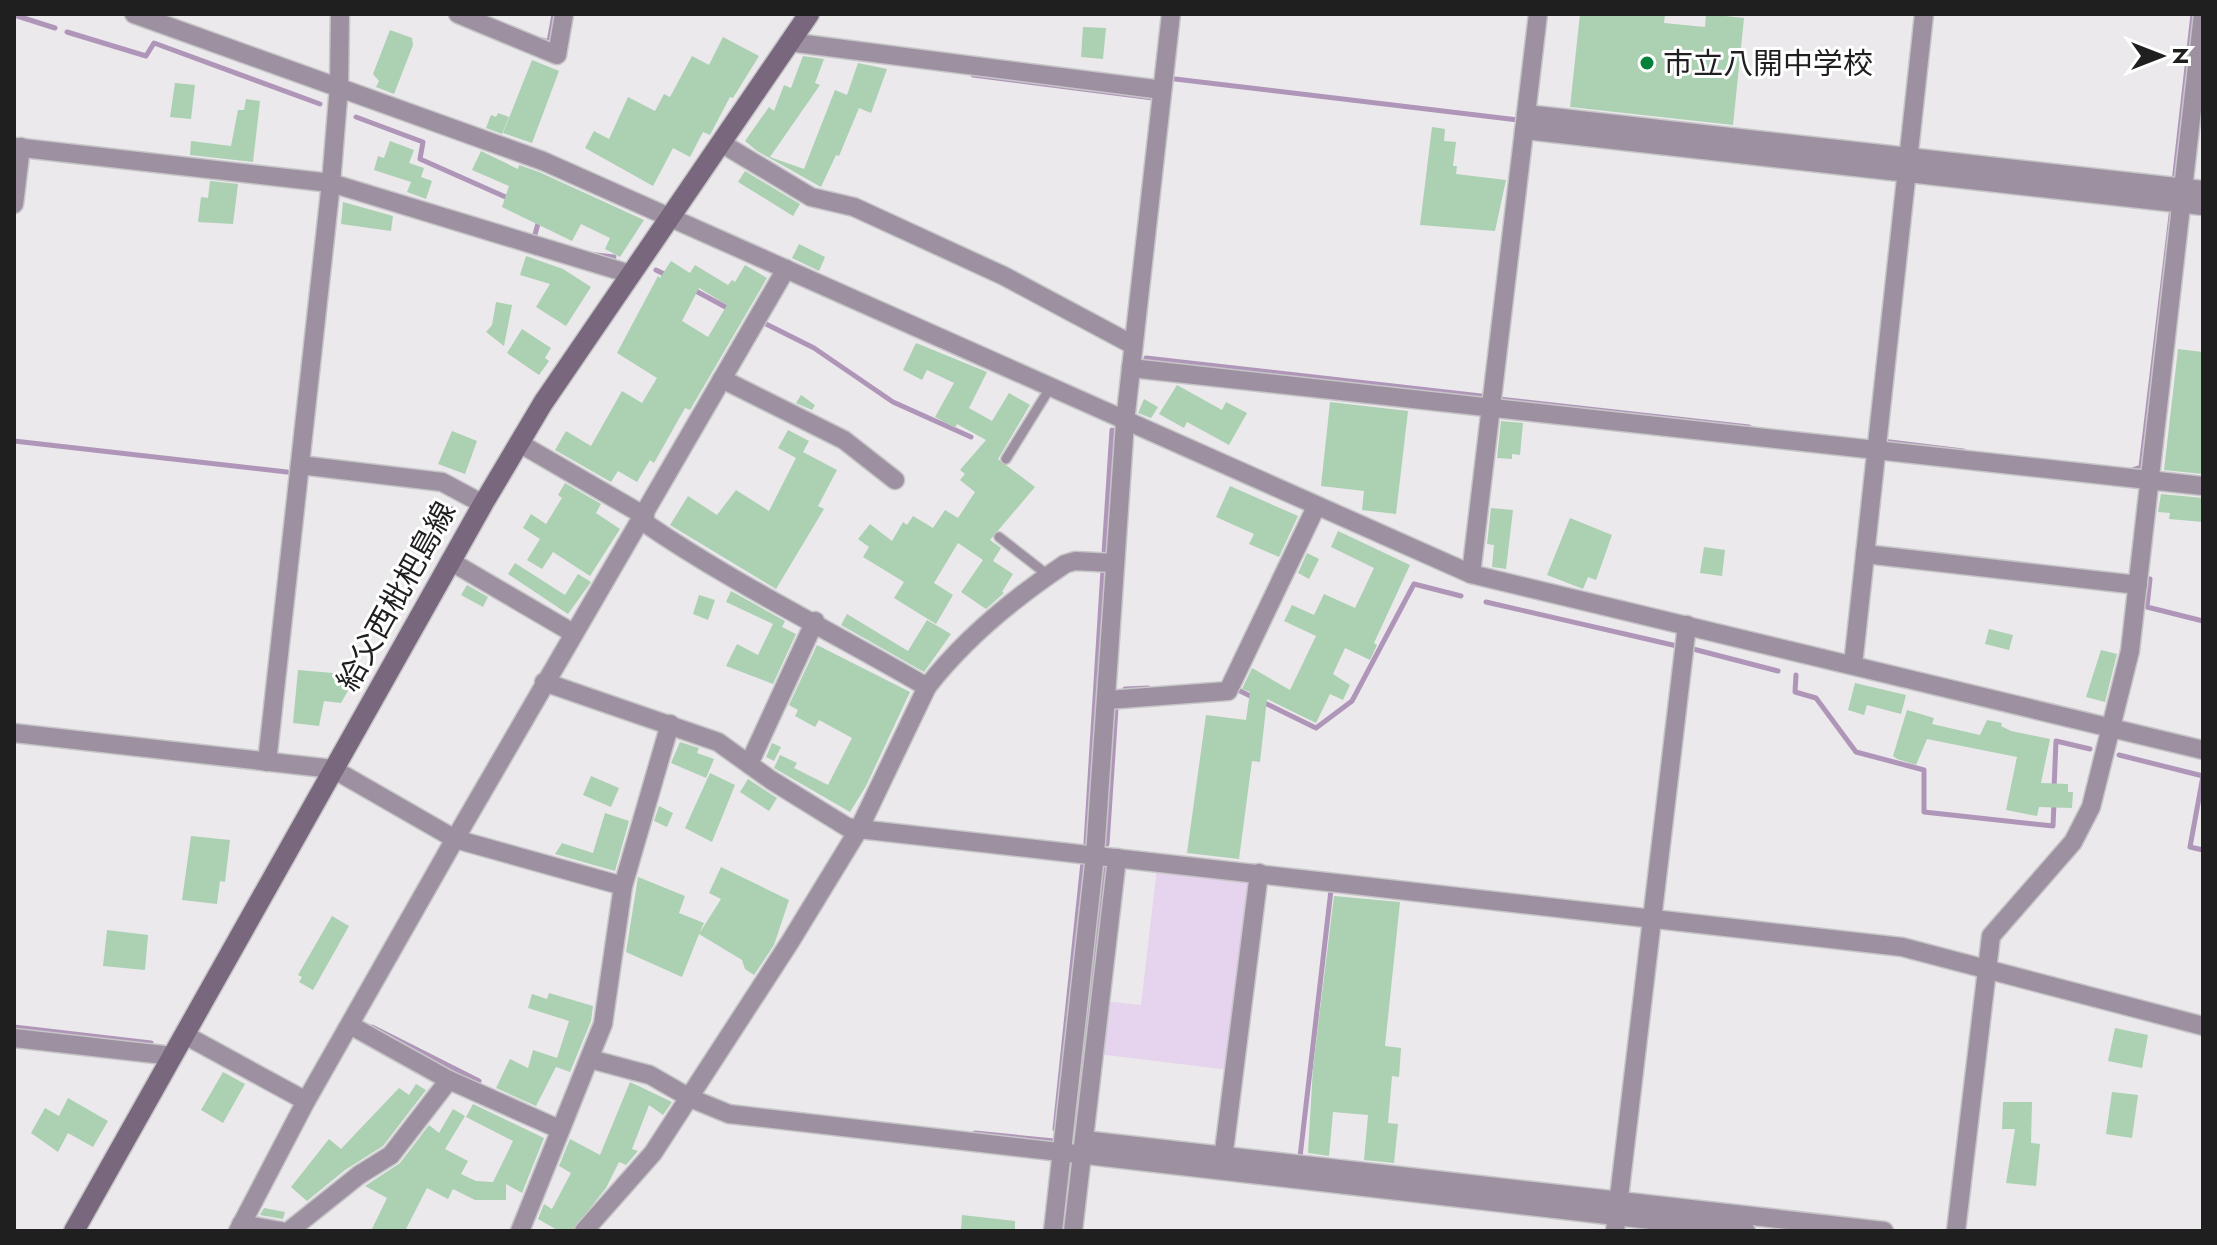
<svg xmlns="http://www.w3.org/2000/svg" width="2217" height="1245" font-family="Jost,'Noto Sans JP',sans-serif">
  <rect width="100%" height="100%" fill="#ebe9ec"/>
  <polygon fill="#e6d3ed" points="1157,868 1248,877 1252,887 1230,1070 1098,1054 1104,1001 1141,1005"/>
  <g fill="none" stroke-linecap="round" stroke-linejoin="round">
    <g stroke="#af96b8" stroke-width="5">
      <polyline points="14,15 55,28"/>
      <polyline points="67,32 146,56 154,43 320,104"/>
      <polyline points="543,40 549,42 554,14"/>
      <polyline points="973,75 1153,98"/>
      <polyline points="1175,79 1518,120"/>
      <polyline points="356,117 423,142 420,159 510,199"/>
      <polyline points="2174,182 2193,14"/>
      <polyline points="537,239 534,238 539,220"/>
      <polyline points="596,255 614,257"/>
      <polyline points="656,270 668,276"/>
      <polyline points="694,290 731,310"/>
      <polyline points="764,323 814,348 893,402 971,437"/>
      <polyline points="1146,358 1481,396"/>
      <polyline points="1499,399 1749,427"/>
      <polyline points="14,441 287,472"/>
      <polyline points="1882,441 1963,451"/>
      <polyline points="2132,470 2141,467 2172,207"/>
      <polyline points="436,538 452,509"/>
      <polyline points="1104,554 1112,430"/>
      <polyline points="2150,579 2147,607 2203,621"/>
      <polyline points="1486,602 1677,646"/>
      <polyline points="1693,649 1778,671"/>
      <polyline points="1796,675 1795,692 1816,698 1856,752 1924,770 1924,812 2053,826 2054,803"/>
      <polyline points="1125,689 1148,688"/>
      <polyline points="1238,690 1316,728 1352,701 1414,584 1461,596"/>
      <polyline points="2119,755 2203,776 2190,847 2203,850"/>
      <polyline points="2054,789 2056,741 2090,749"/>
      <polyline points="1086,843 1103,570"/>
      <polyline points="1107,844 1116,708"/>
      <polyline points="14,1027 151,1043"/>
      <polyline points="372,1027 479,1081"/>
      <polyline points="1055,1129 1083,862"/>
      <polyline points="975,1133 1054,1141"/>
      <polyline points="1074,1143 1105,867"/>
      <polyline points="1300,1157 1331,890"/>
      <polyline points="1068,1199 1072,1164"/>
    </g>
  </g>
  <g fill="#acd0b2" fill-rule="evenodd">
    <polygon points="1580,14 1665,14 1664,23 1705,27 1706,14 1744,18 1733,125 1570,107"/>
    <polygon points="1083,27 1106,28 1103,59 1081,57"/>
    <polygon points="390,30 412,38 413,45 394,94 376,87 379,81 373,74"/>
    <polygon points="723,37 759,56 733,98 730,97 710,135 703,132 690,157 673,148 653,186 585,148 594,131 609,139 628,97 655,111 664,94 670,97 692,56 709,65"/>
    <polygon points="803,56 824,59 815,83 820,85 770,157 804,169 835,90 847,95 858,63 887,69 871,113 859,108 839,156 836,155 821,187 757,151 745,141 769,107 774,111 784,85 791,88"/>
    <polygon points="532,60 559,71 532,143 503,133"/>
    <polygon points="175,83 195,85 191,119 170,117"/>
    <polygon points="246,99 260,101 253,162 190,155 191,141 231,146 238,110 244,110"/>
    <polygon points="498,113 509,117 502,134 486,128 491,115 496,117"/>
    <polygon points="1432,127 1445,129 1444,141 1456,142 1453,166 1457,166 1456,174 1506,180 1495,231 1420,225"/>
    <polygon points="390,141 414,150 409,163 424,168 421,177 432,181 426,199 407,192 411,182 374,170 378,156 384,158"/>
    <polygon points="481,151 518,169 519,165 539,172 644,220 620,257 605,249 610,238 581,224 572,241 502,207 509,186 472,170"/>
    <polygon points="745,171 800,204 793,216 738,182"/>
    <polygon points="210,181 238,184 233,224 198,222 201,197 208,198"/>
    <polygon points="343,202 393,216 391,231 341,224"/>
    <polygon points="799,244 825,257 819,271 792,258"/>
    <polygon points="526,256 563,269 591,287 566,326 536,307 550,284 520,275"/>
    <path d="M 671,261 L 690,273 L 695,265 L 728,285 L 732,280 L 735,282 L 745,265 L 767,278 L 690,410 L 685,408 L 654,463 L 650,460 L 637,482 L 618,471 L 611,482 L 555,450 L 566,431 L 591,446 L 622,391 L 642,403 L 657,378 L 617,353 L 658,276 L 660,278 ZM 699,288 L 727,305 L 708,337 L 682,321 Z"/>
    <polygon points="496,302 512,305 504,346 486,332 492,325"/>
    <polygon points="522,329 551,348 545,358 549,361 539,375 507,353"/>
    <polygon points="916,343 987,372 969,408 992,421 1009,393 1030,405 998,459 1035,487 990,540 1001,548 993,561 1013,574 1002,592 1004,593 986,609 961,592 983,560 958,543 934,583 953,595 936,624 894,598 904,582 863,557 869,547 858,539 870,524 892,541 903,522 907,525 913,516 933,528 945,510 958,518 975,492 960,480 965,474 960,470 986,440 957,424 955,428 935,417 954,383 927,370 922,380 903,370"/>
    <polygon points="2178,349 2203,352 2203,474 2164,470"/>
    <polygon points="1177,385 1222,410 1226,402 1247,413 1229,445 1187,422 1184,428 1159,414"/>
    <polygon points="801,395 815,405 812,410 796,403"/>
    <polygon points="1144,399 1158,407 1151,418 1138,413"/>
    <polygon points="1330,402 1408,411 1396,514 1362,510 1364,491 1321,486"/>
    <polygon points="1501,421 1523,423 1520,455 1512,454 1512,459 1497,458"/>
    <polygon points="788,430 809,441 803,452 837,470 818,506 824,509 776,589 670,525 688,496 717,515 736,490 769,511 796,458 778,448"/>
    <polygon points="452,431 477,441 465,474 438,464"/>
    <polygon points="565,483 601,504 596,513 620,529 590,576 553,552 542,569 527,560 540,539 523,528 531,514 546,524 562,498 558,495"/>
    <polygon points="1230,486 1298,516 1279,557 1249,544 1254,534 1216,517"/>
    <polygon points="2161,494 2203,498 2203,522 2169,519 2170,513 2158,512"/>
    <polygon points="1491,508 1513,510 1506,569 1492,567 1494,545 1487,544"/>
    <polygon points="1570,518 1612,535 1596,580 1588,577 1583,589 1547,575"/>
    <polygon points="1338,531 1410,565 1374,643 1377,645 1370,660 1345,648 1333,674 1350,685 1343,700 1330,694 1316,723 1267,699 1260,762 1252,761 1239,859 1187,853 1206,715 1246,720 1250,692 1242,689 1252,668 1290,690 1316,636 1284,621 1292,605 1314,615 1324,594 1355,608 1374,568 1331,547"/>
    <polygon points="1704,547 1725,550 1722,576 1700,573"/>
    <polygon points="1307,553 1319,559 1309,579 1298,573"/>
    <polygon points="515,563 565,595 578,574 591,582 568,614 508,574"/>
    <polygon points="467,585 488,597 483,607 461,595"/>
    <polygon points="731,591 785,621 782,627 796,634 773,684 726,666 737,644 758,655 773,624 726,602"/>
    <polygon points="699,595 715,600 708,620 693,614"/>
    <polygon points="847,614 908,651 927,620 951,634 924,672 841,625"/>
    <polygon points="1989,629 2013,635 2009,650 1985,644"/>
    <polygon points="817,645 910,692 866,786 850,812 774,768 780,755 797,763 794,768 828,785 852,738 819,720 815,727 795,716 798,710 789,705"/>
    <polygon points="2101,650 2117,654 2105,702 2086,697"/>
    <polygon points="298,670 357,675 341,703 324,701 319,726 293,723"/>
    <polygon points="1855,683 1906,695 1901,714 1867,705 1864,715 1848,710"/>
    <polygon points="1907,710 1934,718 1932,724 1980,735 1987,720 2002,723 2001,726 2011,731 2050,739 2041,783 2068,784 2068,792 2073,792 2072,808 2039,807 2037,816 2006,810 2017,757 1927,739 1916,765 1897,759 1893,756"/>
    <polygon points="680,742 699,748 697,753 714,759 706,778 671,763"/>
    <polygon points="772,743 781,747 774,761 766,757"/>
    <polygon points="710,773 735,785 712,842 685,828"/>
    <polygon points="591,776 619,788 611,807 583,795"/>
    <polygon points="748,779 777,798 769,811 740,792"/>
    <polygon points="659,806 673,813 667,827 654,821"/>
    <polygon points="605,813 629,821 615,871 555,854 562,843 593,853"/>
    <polygon points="191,836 230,840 225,882 220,881 217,904 182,900"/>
    <polygon points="721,867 789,900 774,945 754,975 745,969 742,960 699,934 682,977 626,952 638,877 685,896 679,913 704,923 699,934 721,899 709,893"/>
    <polygon points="1334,896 1400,902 1385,1046 1401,1048 1399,1077 1392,1076 1388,1123 1398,1124 1394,1163 1364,1160 1368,1115 1333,1112 1329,1156 1308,1153 1313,1067"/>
    <polygon points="332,916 349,926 313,990 299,982 302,977 298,975"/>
    <polygon points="107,930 148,935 145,970 103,966"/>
    <polygon points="549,993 593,1006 591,1021 570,1072 556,1067 536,1106 496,1088 510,1059 528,1068 533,1050 557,1058 569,1021 528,1008 532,994 547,999"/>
    <polygon points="2115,1028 2148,1035 2142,1068 2108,1061"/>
    <polygon points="223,1072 245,1084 223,1123 201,1110"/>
    <polygon points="630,1082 672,1102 663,1115 649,1105 632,1149 638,1151 626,1165 619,1162 606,1188 572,1231 559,1231 538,1219 544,1204 552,1209 571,1173 559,1166 570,1139 600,1155"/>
    <polygon points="416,1084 426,1090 383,1146 345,1170 307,1201 291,1187 329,1139 341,1149 399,1088 409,1095"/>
    <polygon points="2112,1092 2138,1095 2132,1138 2106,1134"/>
    <polygon points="68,1098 108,1121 93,1147 68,1133 58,1152 31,1133 45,1108 59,1116"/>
    <polygon points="2003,1102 2032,1102 2031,1143 2040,1144 2036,1186 2006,1183 2015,1129 2002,1129"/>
    <polygon points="473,1104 544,1138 522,1193 506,1184 506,1200 475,1200 453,1189 448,1199 427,1188 405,1231 371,1231 387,1198 365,1186 400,1163 429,1125 439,1133 453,1109 465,1116 445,1149 468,1161 461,1174 476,1181 493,1182 513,1141 466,1117"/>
    <polygon points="264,1208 285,1212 283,1219 260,1215"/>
    <polygon points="962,1215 1015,1221 1015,1231 961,1231"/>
  </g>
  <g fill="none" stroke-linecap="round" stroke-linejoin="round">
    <defs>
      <g id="service">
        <polyline points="1006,459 1050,388"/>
        <polyline points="999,537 1049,576"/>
      </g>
      <g id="minor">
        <polyline points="134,14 543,161 1471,574 2203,750"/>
        <polyline points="458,14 557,55 564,14"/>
        <polyline points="789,42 1162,90"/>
        <polyline points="1526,114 2203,190"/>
        <polyline points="1524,130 2203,206"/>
        <polyline points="721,143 811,197 854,207 1004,276 1133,345"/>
        <polyline points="14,147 331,183 630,274"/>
        <polyline points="14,204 21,147"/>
        <polyline points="1131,368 2203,486"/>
        <polyline points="722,379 844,440 895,480"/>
        <polyline points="519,443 645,516"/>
        <polyline points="300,465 442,482 483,504"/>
        <path d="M 642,521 C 732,583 833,632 927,687"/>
        <polyline points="1865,554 2138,585"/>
        <polyline points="450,561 573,633"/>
        <polyline points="1471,574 1538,14"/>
        <polyline points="1853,665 1924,14"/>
        <polyline points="544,682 718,742 771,780 847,827 859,829 1902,947 2203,1026"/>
        <polyline points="1107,700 1228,691 1316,507"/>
        <polyline points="14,733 333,769 455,839 623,886 603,1024 520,1231"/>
        <polyline points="267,762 331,183 339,86 340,14"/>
        <polyline points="749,764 815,621"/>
        <polyline points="623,886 670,724"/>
        <polyline points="350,1025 449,1080 559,1129"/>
        <polyline points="185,1035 306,1101"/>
        <polyline points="14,1038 173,1056"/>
        <polyline points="590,1059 650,1075 690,1098 729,1114 1746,1231"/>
        <polyline points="1084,1140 1884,1231"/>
        <polyline points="1222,1167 1259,873"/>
        <polyline points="241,1224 281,1231"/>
        <polyline points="238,1231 306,1101 455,839 786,269"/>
        <polyline points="289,1231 359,1175 391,1155 449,1080"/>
        <path d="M 584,1231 L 653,1153 L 790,942 L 859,829 L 927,687 C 965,638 1014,598 1065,564 L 1075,561 L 1114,563"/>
        <polyline points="1053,1231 1095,855 1125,422 1171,14"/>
        <polyline points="1073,1231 1117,858"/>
        <polyline points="1615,1231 1687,625"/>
        <polyline points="1956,1231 1991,936 2073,842 2091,807 2130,651 2203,14"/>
      </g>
      <polyline id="secondary" points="74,1231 483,504 543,403 809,14"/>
    </defs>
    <use href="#service" stroke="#c6c5c7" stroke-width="12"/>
    <use href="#minor" stroke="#c6c5c7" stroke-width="21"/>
    <use href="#secondary" stroke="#c6c5c7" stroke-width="23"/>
    <use href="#service" stroke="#9d91a1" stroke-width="9"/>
    <use href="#minor" stroke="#9d91a1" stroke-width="18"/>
    <use href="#secondary" stroke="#78677d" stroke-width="20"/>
  </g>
  <circle fill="#03813a" stroke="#fff" stroke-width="3" cx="1647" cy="63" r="8"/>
  <g text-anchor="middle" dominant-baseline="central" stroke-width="6" stroke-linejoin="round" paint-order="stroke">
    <g font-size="30" fill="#201f20" stroke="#fff" text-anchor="start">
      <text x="1663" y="63">市立八開中学校</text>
    </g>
    <g font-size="30" fill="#201f20" stroke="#fff">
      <text transform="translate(396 596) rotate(-61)">給父西枇杷島線</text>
    </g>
  </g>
  <rect width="2217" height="1245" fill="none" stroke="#201f20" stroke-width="32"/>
  <g transform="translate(2161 56) rotate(90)" stroke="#ffffff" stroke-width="6" paint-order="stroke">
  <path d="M0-6L14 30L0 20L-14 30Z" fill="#201f20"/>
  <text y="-12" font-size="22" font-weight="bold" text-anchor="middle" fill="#201f20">N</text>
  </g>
</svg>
